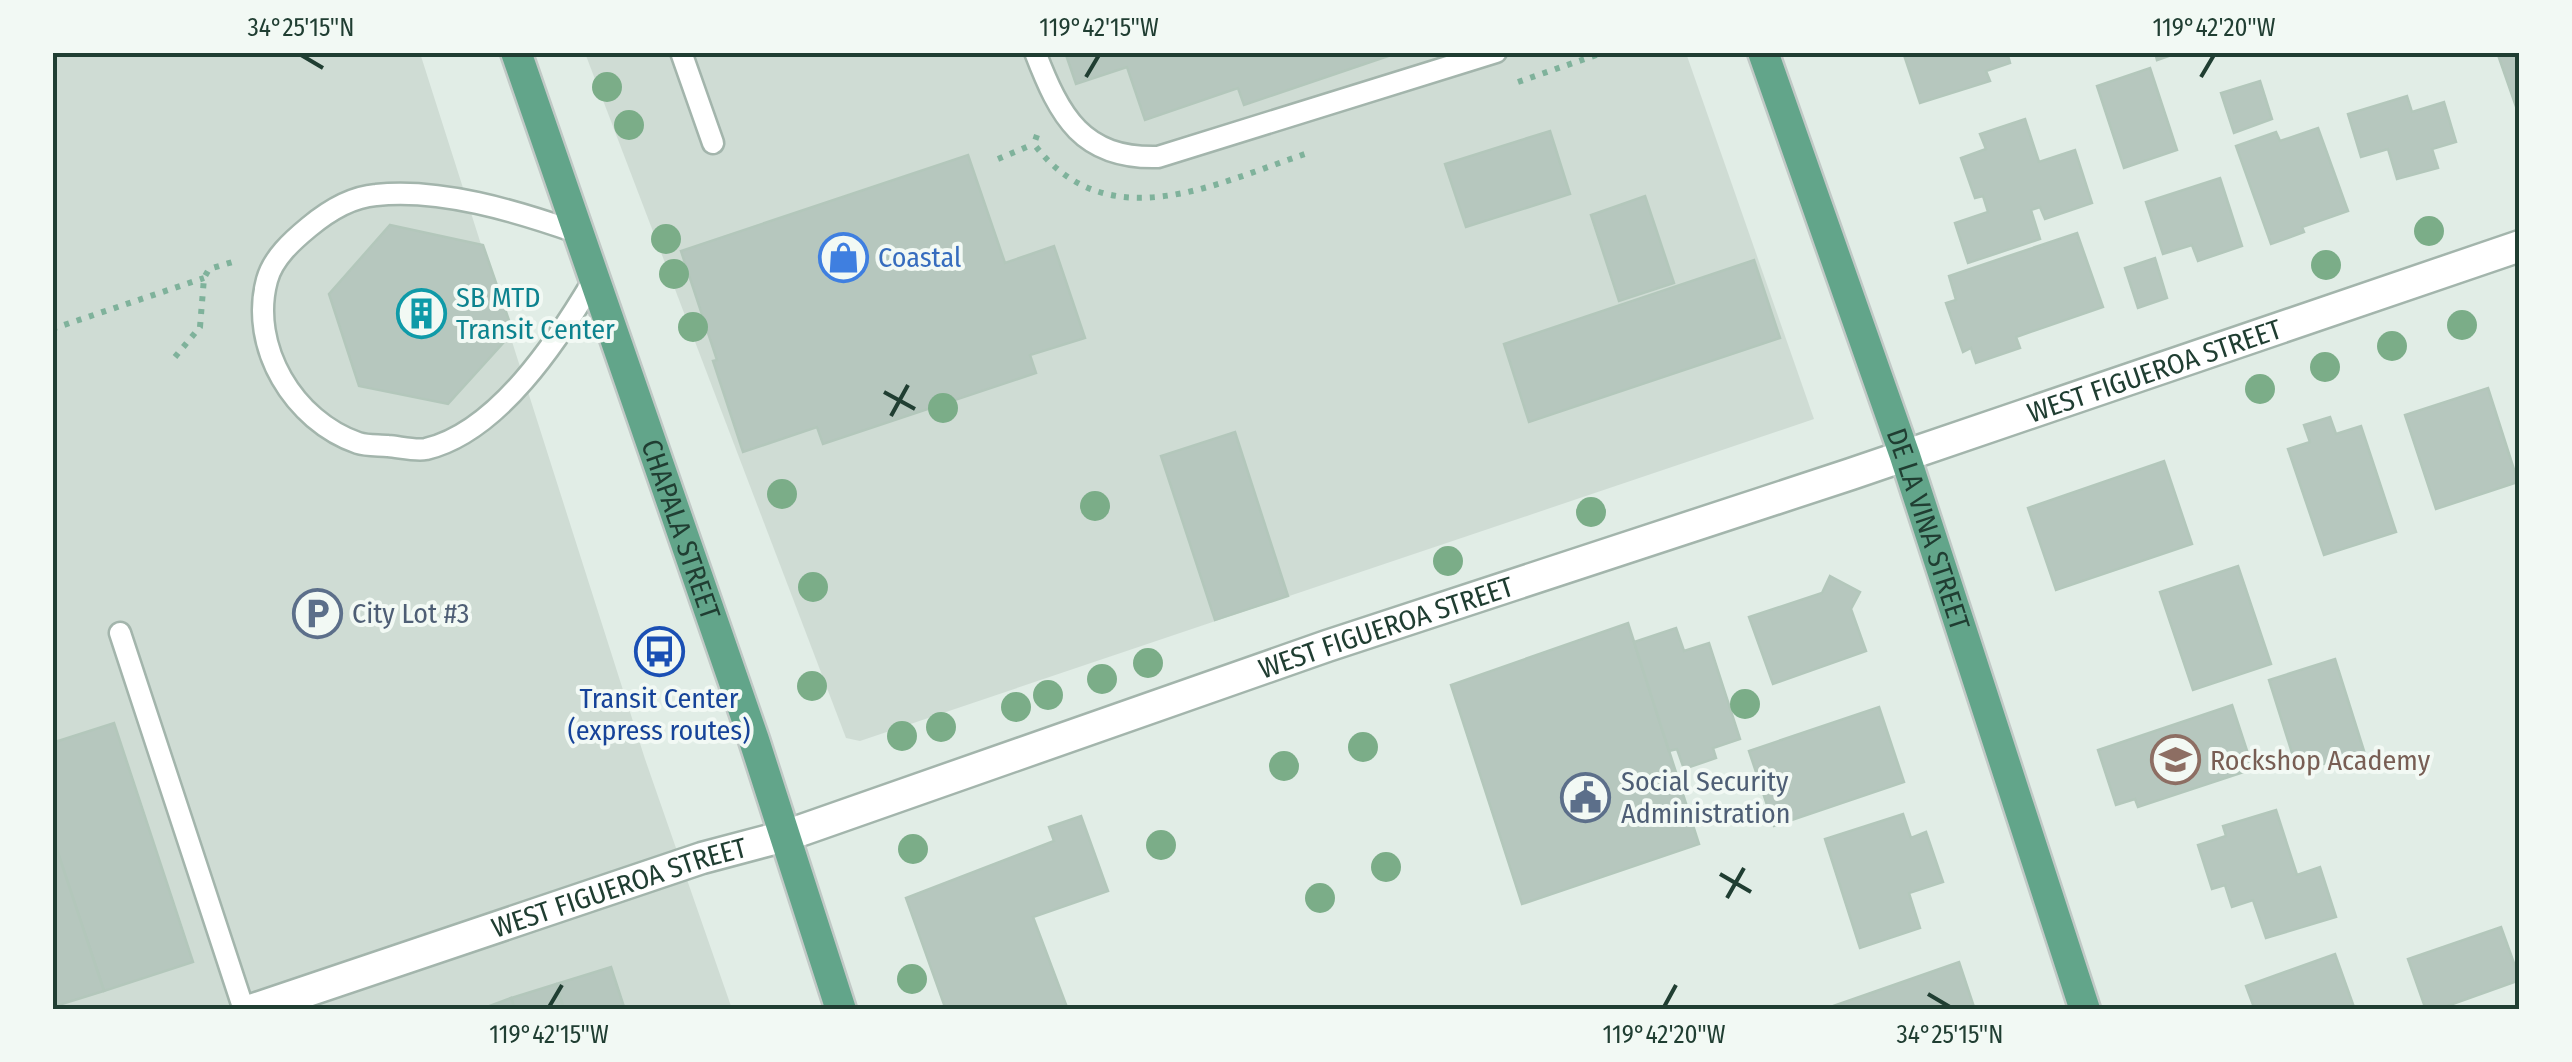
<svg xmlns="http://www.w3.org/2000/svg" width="2572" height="1062" font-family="'Fira Sans Condensed',sans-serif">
  <rect width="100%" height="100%" fill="#e1ede6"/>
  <g fill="#cfdcd4">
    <polygon points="52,53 420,53 645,759 732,1009 53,1009"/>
    <polygon points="585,53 1686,53 1814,419 860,741 846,738"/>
  </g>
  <g fill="#b6c7be" stroke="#b3c7bb" stroke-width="2.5">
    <polygon points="1065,52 1400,52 1244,105 1238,88 1145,120 1127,67 1076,84"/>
    <polygon points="1903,52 2007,52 2010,63 1986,71 1990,81 1920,103"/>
    <polygon points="2155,52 2180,52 2157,60"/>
    <polygon points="2497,52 2520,52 2520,118"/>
    <polygon points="2150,68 2177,150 2124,168 2097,86"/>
    <polygon points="2260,81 2272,119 2234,133 2221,93"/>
    <polygon points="2407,96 2412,112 2444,102 2456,142 2432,149 2438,168 2397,179 2388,149 2361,157 2348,114"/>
    <polygon points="2025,119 2039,162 2075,150 2092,203 2045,219 2040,207 2031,210 2040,239 1968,263 1955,223 1988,212 1983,196 1975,198 1961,158 1986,149 1980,134"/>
    <polygon points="2318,128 2348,211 2302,227 2304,232 2271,244 2236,146 2276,132 2280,141"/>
    <polygon points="1550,131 1570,194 1466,227 1445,164"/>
    <polygon points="968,155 1005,263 1054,246 1085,338 1030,355 1036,373 823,444 817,427 743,452 713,361 717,360 681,251"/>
    <polygon points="2220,178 2242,246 2198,261 2192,245 2163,254 2146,202"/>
    <polygon points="1645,196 1674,283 1619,301 1591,215"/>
    <polygon points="390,225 483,245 513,332 448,404 359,386 329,294"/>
    <polygon points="2077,233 2103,307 2016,337 2020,348 1976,363 1971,348 1963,352 1946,303 1956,300 1949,276"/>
    <polygon points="2155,258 2167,298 2138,308 2125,268"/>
    <polygon points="1754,260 1780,338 1529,422 1504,344"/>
    <polygon points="2488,388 2518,482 2436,509 2405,415"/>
    <polygon points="2330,417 2336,434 2361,426 2396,532 2324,555 2288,449 2310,442 2304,425"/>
    <polygon points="1235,432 1288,596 1215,620 1161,456"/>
    <polygon points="2164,461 2192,544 2056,590 2028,508"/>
    <polygon points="2238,566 2271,664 2193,690 2160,592"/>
    <polygon points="1830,576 1860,592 1851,609 1866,651 1773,684 1749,617 1822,593"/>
    <polygon points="1628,623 1699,844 1522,904 1451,685"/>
    <polygon points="1676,628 1684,651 1709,643 1740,739 1713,748 1716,758 1684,769 1677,749 1669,751 1634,642"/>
    <polygon points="2335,659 2364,751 2298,772 2269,680"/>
    <polygon points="2232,705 2253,769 2138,807 2135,799 2116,805 2098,750"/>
    <polygon points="1879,707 1904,782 1774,826 1749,751"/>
    <polygon points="114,723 193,962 104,991 52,835 52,743"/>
    <polygon points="2276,810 2297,875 2320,867 2336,917 2266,938 2253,900 2232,907 2225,885 2212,889 2198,845 2226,836 2223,826"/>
    <polygon points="1903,814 1911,838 1926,832 1943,882 1909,893 1920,928 1860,948 1825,839"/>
    <polygon points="1081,816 1108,891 1033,917 1068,1010 946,1010 906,898 1054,841 1049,827"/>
    <polygon points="52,835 104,991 52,1007"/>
    <polygon points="2501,927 2520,980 2436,1010 2426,1010 2408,959"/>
    <polygon points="2335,954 2355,1010 2255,1010 2246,986"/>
    <polygon points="1959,962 1975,1010 1822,1010"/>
    <polygon points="611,967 625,1010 564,1010 556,984"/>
    <polygon points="556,984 564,1010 515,1010 511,998"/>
    <polygon points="511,998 515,1010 479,1010"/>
  </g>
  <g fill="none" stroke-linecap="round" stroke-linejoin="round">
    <defs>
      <g id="lane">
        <polyline points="681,52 713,143"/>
        <path d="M 1035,52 C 1060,117 1082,159 1158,157 L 1496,52"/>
        <path d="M 576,232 C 516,211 440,188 376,195 C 351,197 327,212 309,227 C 292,241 273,258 267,280 C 249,347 294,421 358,443 C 367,446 379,445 388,446 C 400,447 415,451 426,449 C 498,432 558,340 593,281"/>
        <polyline points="120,633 244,1010"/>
      </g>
      <g id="street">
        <path id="s1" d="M 251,1010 L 702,858 L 785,836 L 1327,646 L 1851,474 L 2520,246"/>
      </g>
      <g id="primary">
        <path id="s2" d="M 516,52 L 754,740 L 841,1010"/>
        <path id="s3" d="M 1763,52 L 1905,456 L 2085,1010"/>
      </g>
    </defs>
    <use href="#lane" stroke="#a3b5ac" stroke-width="25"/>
    <use href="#street" stroke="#a3b5ac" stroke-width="35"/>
    <use href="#primary" stroke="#c1c9c6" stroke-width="35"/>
    <g stroke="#7fb29b" stroke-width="6" stroke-dasharray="5 8" stroke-linecap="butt">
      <polyline points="1518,82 1605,52"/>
      <path d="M 1037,135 L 1034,144 C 1107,241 1217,183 1308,153"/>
      <polyline points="998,159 1034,144"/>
      <polyline points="52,329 204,278"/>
      <polyline points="175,357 200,327 204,278 209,269 236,261"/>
    </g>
    <use href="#lane" stroke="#fff" stroke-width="20"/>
    <use href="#street" stroke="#fff" stroke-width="30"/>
    <use href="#primary" stroke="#62a58a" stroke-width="30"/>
  </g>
  <g fill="#7bad88">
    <circle cx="607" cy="87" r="15"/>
    <circle cx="629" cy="125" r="15"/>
    <circle cx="2429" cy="231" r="15"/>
    <circle cx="666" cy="239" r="15"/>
    <circle cx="2326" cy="265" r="15"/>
    <circle cx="674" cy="274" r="15"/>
    <circle cx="2462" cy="325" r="15"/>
    <circle cx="693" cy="327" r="15"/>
    <circle cx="2392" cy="346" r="15"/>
    <circle cx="2325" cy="367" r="15"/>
    <circle cx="2260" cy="389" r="15"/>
    <circle cx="943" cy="408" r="15"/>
    <circle cx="782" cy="494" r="15"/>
    <circle cx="1095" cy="506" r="15"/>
    <circle cx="1591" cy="512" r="15"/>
    <circle cx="1448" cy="561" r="15"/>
    <circle cx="813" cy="587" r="15"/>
    <circle cx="1148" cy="663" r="15"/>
    <circle cx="1102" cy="679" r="15"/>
    <circle cx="812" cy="686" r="15"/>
    <circle cx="1048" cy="695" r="15"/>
    <circle cx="1745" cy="704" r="15"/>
    <circle cx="1016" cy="707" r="15"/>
    <circle cx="941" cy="727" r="15"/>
    <circle cx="902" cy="736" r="15"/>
    <circle cx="1363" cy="747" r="15"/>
    <circle cx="1284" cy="766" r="15"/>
    <circle cx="1161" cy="845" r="15"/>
    <circle cx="913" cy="849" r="15"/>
    <circle cx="1386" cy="867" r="15"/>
    <circle cx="1320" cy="898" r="15"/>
    <circle cx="912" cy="979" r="15"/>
  </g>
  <path fill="none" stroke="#203e32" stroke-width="4" d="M 301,55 L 323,68M 1086,77 L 1099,55M 2201,77 L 2214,55M 884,392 L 915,409M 891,416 L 908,385M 1720,874 L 1751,892M 1727,898 L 1744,868M 1928,994 L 1950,1007M 549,1007 L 562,985M 1664,1007 L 1676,985"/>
  <defs>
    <symbol id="shop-ring" viewBox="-11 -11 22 22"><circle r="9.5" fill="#f2f9f4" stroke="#3f7fe0" stroke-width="1.5"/><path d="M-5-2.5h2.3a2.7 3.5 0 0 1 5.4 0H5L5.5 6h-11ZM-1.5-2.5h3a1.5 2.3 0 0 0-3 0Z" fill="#3f7fe0"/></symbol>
    <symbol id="building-ring" viewBox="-11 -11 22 22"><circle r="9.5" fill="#f2f9f4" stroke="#0f9aa8" stroke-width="1.5"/><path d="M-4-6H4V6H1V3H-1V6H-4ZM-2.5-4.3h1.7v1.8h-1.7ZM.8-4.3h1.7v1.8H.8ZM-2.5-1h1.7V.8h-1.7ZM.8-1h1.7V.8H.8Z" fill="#0f9aa8"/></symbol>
    <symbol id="parking-ring" viewBox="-11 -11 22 22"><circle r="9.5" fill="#f2f9f4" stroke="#5c6f8a" stroke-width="1.5"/><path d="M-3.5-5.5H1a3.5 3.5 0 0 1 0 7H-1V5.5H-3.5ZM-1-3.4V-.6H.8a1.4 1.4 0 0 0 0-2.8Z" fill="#5c6f8a"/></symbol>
    <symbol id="bus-ring" viewBox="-11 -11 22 22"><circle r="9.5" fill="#f2f9f4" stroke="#1a4fb4" stroke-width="1.5"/><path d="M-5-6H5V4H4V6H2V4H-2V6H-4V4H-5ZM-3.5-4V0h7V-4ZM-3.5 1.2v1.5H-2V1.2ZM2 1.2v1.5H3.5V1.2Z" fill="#1a4fb4"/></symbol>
    <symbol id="school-ring" viewBox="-11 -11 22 22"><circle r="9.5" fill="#f2f9f4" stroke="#8d6e63" stroke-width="1.5"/><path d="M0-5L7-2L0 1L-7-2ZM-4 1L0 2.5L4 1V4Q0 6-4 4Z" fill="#8d6e63"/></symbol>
    <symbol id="civic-ring" viewBox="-11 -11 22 22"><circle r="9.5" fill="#f2f9f4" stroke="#5c6f8a" stroke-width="1.5"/><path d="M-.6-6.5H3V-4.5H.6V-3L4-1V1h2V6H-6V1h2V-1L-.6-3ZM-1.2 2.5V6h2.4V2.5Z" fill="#5c6f8a"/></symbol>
  </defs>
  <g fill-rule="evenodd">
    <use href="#shop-ring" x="816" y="230" width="55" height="55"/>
    <use href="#building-ring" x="394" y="286" width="55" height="55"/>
    <use href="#parking-ring" x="290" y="586" width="55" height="55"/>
    <use href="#bus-ring" x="632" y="624" width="55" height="55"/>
    <use href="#school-ring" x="2148" y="732" width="55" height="55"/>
    <use href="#civic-ring" x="1558" y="770" width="55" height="55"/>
  </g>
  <g text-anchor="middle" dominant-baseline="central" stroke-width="8" stroke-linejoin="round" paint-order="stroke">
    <g font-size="28" fill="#366cbe" stroke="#f2f9f4" text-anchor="start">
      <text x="878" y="257">Coastal</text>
    </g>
    <g font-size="28" fill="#0d838f" stroke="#f2f9f4" text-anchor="start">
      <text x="456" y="297">SB MTD<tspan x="456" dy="32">Transit Center</tspan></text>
    </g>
    <g font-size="28" fill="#203e32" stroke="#f2f9f4">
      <text stroke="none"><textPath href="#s1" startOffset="2008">WEST FIGUEROA STREET</textPath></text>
      <text stroke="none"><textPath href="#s3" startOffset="505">DE LA VINA STREET</textPath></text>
      <text stroke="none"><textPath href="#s2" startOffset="505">CHAPALA STREET</textPath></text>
      <text stroke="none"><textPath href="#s1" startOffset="1198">WEST FIGUEROA STREET</textPath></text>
      <text stroke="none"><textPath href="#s1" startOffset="388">WEST FIGUEROA STREET</textPath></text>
    </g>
    <g font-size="28" fill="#4e5e75" stroke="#f2f9f4" text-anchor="start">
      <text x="352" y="613">City Lot #3</text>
      <text x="1621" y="781">Social Security<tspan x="1621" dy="32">Administration</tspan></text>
    </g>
    <g font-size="28" fill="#164399" stroke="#f2f9f4">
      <text x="659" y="698">Transit Center<tspan x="659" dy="32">(express routes)</tspan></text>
    </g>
    <g font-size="28" fill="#785e54" stroke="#f2f9f4" text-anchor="start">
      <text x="2210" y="760">Rockshop Academy</text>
    </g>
  </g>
  <rect width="2572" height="1062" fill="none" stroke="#f2f9f4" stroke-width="110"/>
  <rect x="55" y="55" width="2462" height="952" fill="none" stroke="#203e32" stroke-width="4"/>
  <g font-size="25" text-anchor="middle" fill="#203e32">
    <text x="301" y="36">34°25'15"N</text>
    <text x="1099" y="36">119°42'15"W</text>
    <text x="2214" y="36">119°42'20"W</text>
    <text x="549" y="1043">119°42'15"W</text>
    <text x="1664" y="1043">119°42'20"W</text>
    <text x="1950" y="1043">34°25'15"N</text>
  </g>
</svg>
